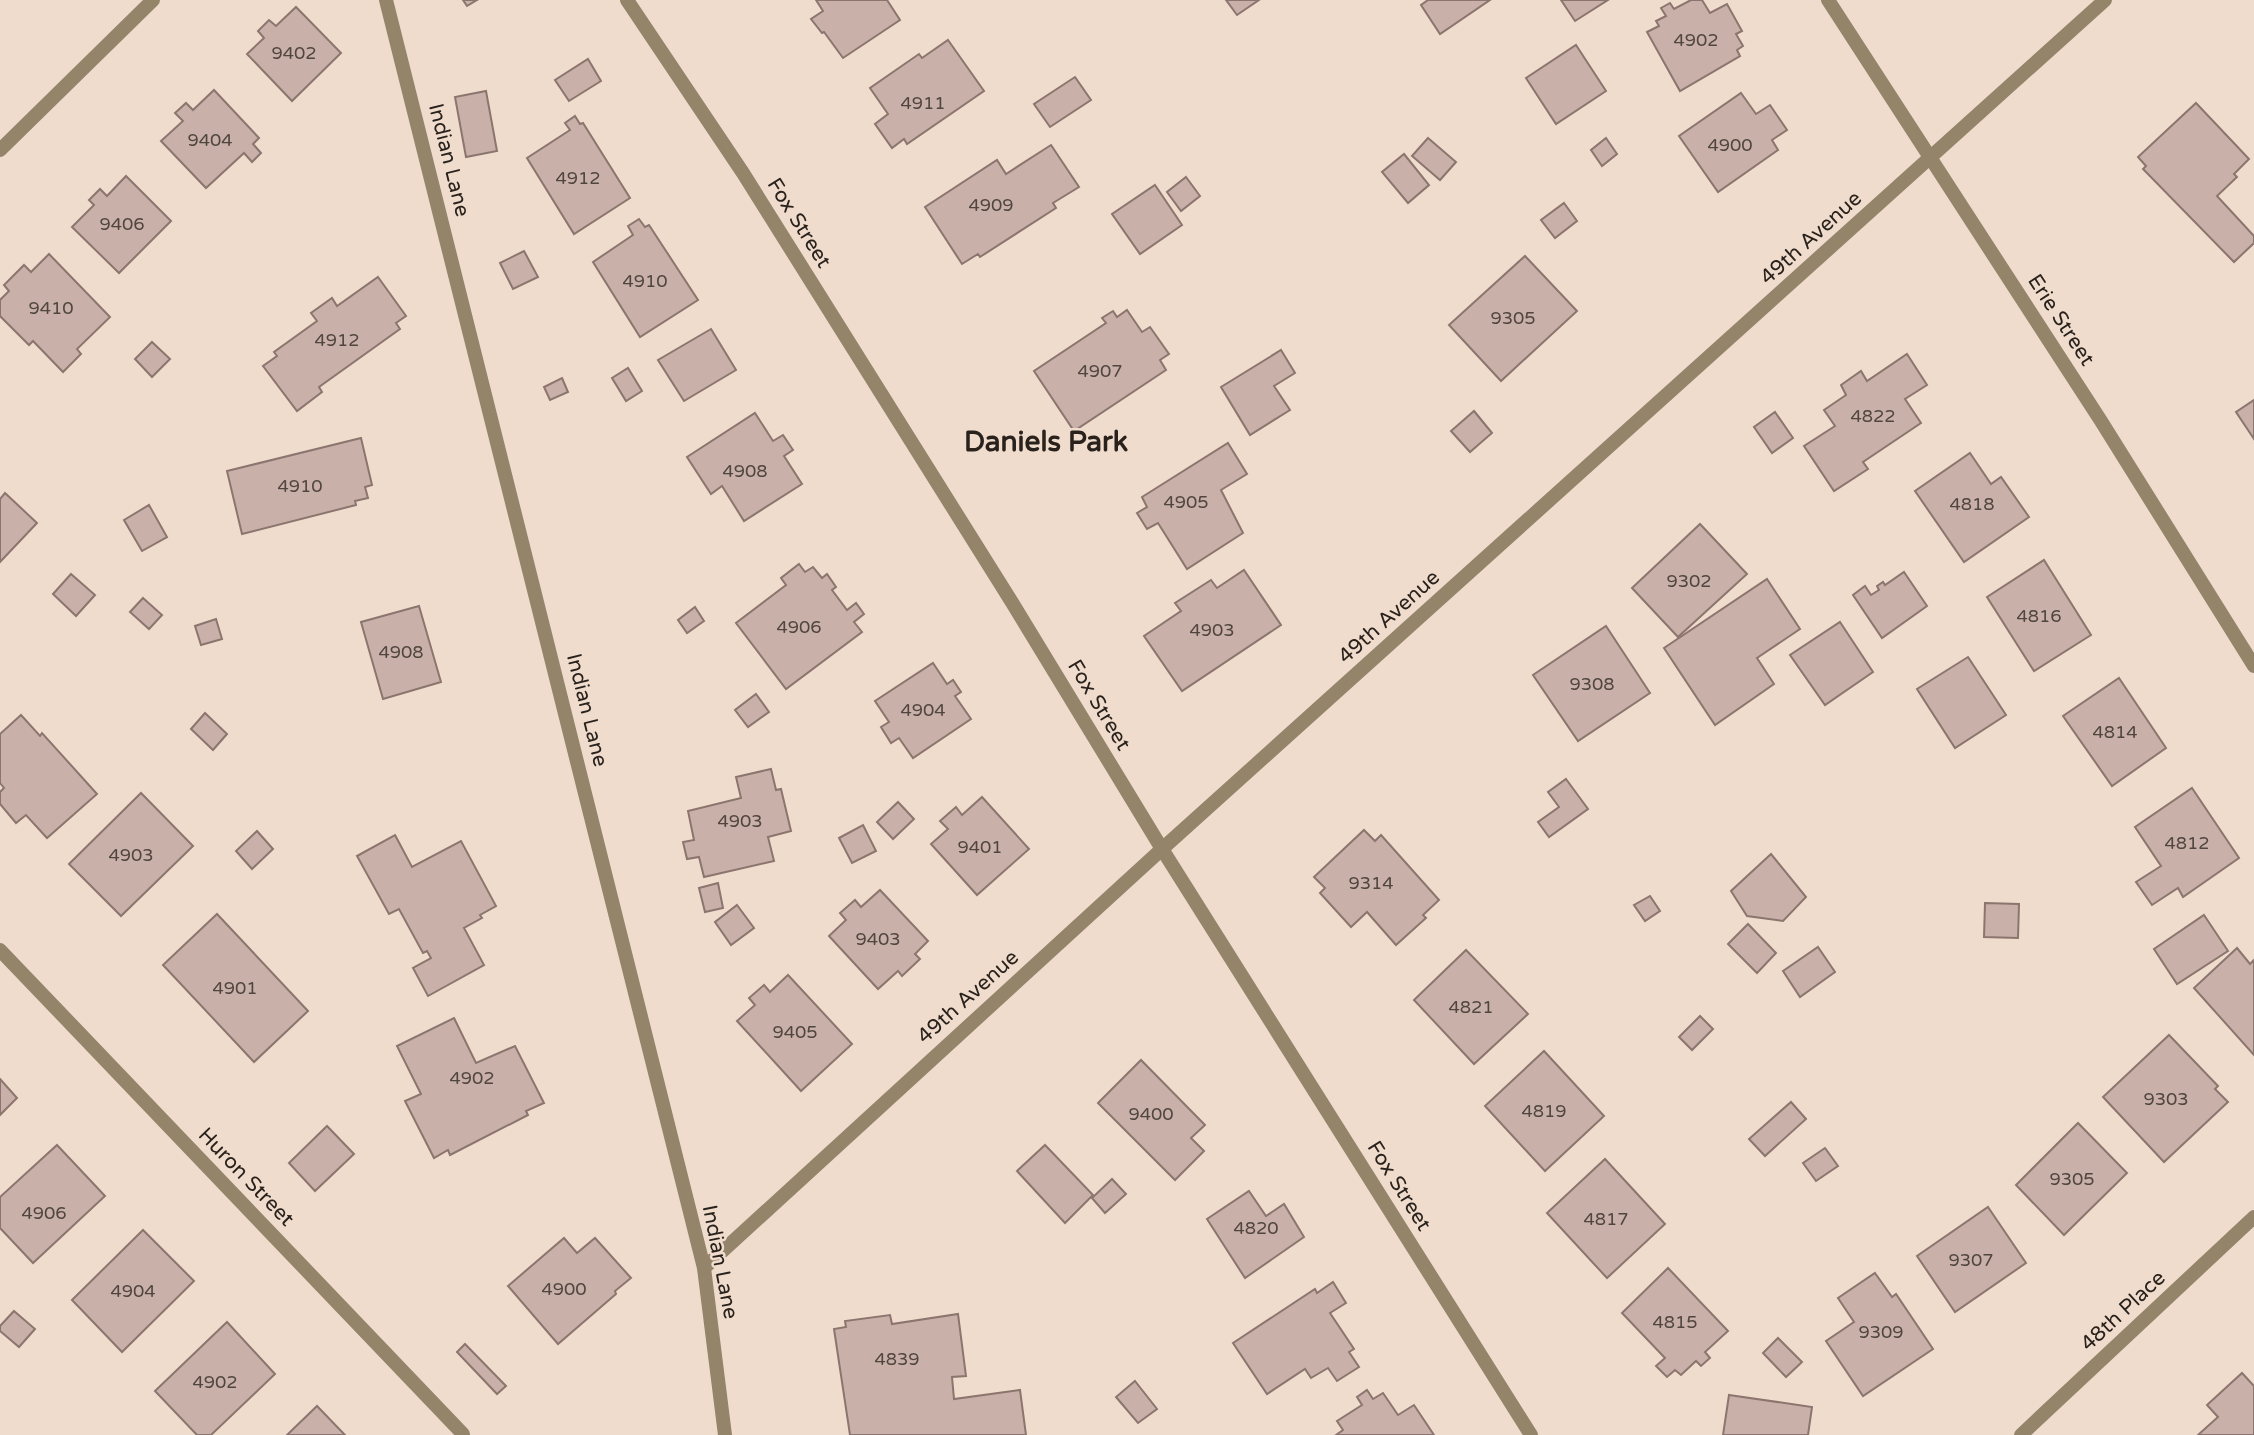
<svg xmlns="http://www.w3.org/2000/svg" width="2254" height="1435" font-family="'Varela Round',sans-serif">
  <rect width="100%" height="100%" fill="#f0dccd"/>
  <g fill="#c9b1a9" stroke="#8b756e" stroke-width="2">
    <polygon points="463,0 477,0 467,6"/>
    <polygon points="816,0 887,0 900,20 843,58 824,32 822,33 811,19 823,11"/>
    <polygon points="1226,0 1259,0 1237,15"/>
    <polygon points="1428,0 1490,0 1440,34 1421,5"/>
    <polygon points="1561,0 1608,0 1575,21"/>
    <polygon points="1691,0 1702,0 1710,13 1727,4 1742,31 1736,34 1743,46 1737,50 1740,56 1680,91 1647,32 1659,26 1656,21 1666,16 1661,8 1670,3 1674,9"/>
    <polygon points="296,7 341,53 292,101 247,54 264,38 258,31 269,20 276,26"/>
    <polygon points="948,40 984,91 907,144 904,139 892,148 875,124 888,114 870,88 919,54 922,58"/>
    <polygon points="1576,45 1606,91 1556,124 1526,78"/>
    <polygon points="588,59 601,81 569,101 555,80"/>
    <polygon points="1075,77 1091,100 1050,127 1034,104"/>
    <polygon points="214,90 259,138 253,144 261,153 252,162 244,153 206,188 161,141 183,121 175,113 186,103 193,110"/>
    <polygon points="486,91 497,151 466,157 455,97"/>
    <polygon points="1741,93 1756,114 1770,105 1787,130 1772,140 1778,150 1718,192 1679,136"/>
    <polygon points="2196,103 2249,159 2234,174 2237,177 2217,196 2254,236 2254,243 2234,262 2143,169 2146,166 2138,157"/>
    <polygon points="575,116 580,124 583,123 630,198 574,234 527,158 570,130 565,123"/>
    <polygon points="1428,138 1456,162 1440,180 1412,156"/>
    <polygon points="1606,138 1617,154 1602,166 1591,150"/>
    <polygon points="1051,145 1079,187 1053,203 1056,208 980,257 978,254 962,264 925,207 997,160 1006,174"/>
    <polygon points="1404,154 1429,185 1408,203 1382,172"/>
    <polygon points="126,176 171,221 119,273 72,227 94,205 89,200 100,189 107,196"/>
    <polygon points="1186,177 1200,196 1181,211 1167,192"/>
    <polygon points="1155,185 1182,225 1140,254 1112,214"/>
    <polygon points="1564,203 1577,221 1555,238 1541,220"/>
    <polygon points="639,219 645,227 649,225 698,300 640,337 593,262 633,235 628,226"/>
    <polygon points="524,251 538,277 513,289 500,263"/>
    <polygon points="49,254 110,317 77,349 81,354 63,372 33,341 29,345 0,316 0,300 9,291 4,285 24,265 31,272"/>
    <polygon points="1525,256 1577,311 1501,381 1449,325"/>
    <polygon points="378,277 406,316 396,323 400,329 319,387 322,392 297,411 263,366 277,356 274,352 317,321 311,313 332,298 337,306"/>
    <polygon points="1127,310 1142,332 1150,327 1169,354 1160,360 1166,370 1074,431 1034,371 1106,323 1102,318 1113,311 1117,317"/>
    <polygon points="711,329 736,370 684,401 658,360"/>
    <polygon points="152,342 170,359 152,377 135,359"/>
    <polygon points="1281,350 1295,373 1274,386 1290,410 1250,435 1221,387"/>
    <polygon points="1907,354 1927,385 1905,399 1921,423 1863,462 1868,469 1834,491 1804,446 1835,426 1824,410 1846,395 1841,385 1861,371 1867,381"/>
    <polygon points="628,368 642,391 626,401 612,378"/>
    <polygon points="562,378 568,392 550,400 544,387"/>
    <polygon points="2254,400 2254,439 2236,412"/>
    <polygon points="1474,411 1492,433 1470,452 1451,431"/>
    <polygon points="1775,412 1793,438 1772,453 1754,427"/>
    <polygon points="755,413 773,441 783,435 793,450 784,456 802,484 744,521 722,486 711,494 687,457"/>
    <polygon points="361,438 372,485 365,487 368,498 355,501 356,505 242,534 227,471"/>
    <polygon points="1228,443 1247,474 1221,490 1243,533 1187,569 1158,523 1147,529 1137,513 1147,507 1142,497"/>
    <polygon points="1970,453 1991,484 2001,477 2029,517 1964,562 1915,491"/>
    <polygon points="5,493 37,523 0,562 0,499"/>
    <polygon points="149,505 167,537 142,551 124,520"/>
    <polygon points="1700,524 1747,574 1678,637 1632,588"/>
    <polygon points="2044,560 2091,635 2034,671 1987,597"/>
    <polygon points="799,564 805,572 813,567 822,578 827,574 836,587 832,590 847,610 856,603 864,614 854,622 862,632 786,689 736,623 786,585 781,578"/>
    <polygon points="1244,570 1281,625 1182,691 1144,636 1181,611 1175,603 1211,580 1217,588"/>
    <polygon points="1904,572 1927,606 1882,638 1853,595 1865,586 1871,595 1879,590 1877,586 1883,582 1885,585"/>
    <polygon points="71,574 95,595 76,616 53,594"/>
    <polygon points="1767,579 1800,629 1757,658 1774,684 1715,725 1664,648"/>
    <polygon points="143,598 162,615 149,629 130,612"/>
    <polygon points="419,606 441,682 383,699 361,622"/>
    <polygon points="695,607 704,621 687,633 678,620"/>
    <polygon points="216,619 222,639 201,645 195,626"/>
    <polygon points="1840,622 1873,672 1825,705 1790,655"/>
    <polygon points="1606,626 1650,693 1578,741 1533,675"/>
    <polygon points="1968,657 2006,715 1955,748 1917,689"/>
    <polygon points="933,663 947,684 953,680 961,692 955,696 971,719 913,758 899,738 891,743 881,727 889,722 875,701"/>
    <polygon points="2119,678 2166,748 2112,786 2063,716"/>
    <polygon points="756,694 769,712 748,727 735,710"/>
    <polygon points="205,713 227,734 213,750 191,729"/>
    <polygon points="21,715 40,736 42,733 97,794 47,838 26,815 16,823 0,804 0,792 4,788 0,783 0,734"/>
    <polygon points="771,769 776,790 781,789 791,831 768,837 774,861 704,877 699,857 687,859 683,842 694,840 688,811 741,798 736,777"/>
    <polygon points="1566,779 1588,809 1549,837 1538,822 1559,807 1548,792"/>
    <polygon points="2192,788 2239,858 2183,897 2178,888 2152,905 2136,882 2161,866 2135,827"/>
    <polygon points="141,793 193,846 121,916 69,864"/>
    <polygon points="982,797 1029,849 977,895 931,844 948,829 940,821 956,807 962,815"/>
    <polygon points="898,802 914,819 893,839 877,822"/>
    <polygon points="863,825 876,851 852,863 839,838"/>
    <polygon points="1364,830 1375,841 1381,835 1439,900 1423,915 1426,918 1396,945 1367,912 1351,927 1320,893 1325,888 1314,877"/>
    <polygon points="257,831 273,849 252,869 236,851"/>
    <polygon points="395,835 412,867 461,841 496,906 480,915 482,918 464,928 484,965 428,996 413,968 431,958 427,951 423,953 399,909 389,914 357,856"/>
    <polygon points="1771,854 1806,897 1783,921 1747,916 1731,891"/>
    <polygon points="718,883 723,908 705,912 699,888"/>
    <polygon points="880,890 928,941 915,954 920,959 902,976 898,971 878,989 829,936 846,920 840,913 855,900 861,907"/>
    <polygon points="1650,896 1660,911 1645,921 1634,905"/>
    <polygon points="1985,903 2019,904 2018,938 1984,937"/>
    <polygon points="737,905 754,928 731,945 715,922"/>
    <polygon points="217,914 308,1011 254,1062 163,965"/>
    <polygon points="2204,915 2228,951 2177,984 2154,949"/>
    <polygon points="1748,924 1776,953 1757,973 1728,944"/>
    <polygon points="1818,947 1835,972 1800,997 1783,971"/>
    <polygon points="2237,948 2250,964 2254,960 2254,1055 2194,988"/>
    <polygon points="1466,950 1528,1014 1474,1064 1414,1000"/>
    <polygon points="788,975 852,1044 801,1091 737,1021 755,1005 749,998 764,985 770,992"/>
    <polygon points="1700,1016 1713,1029 1692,1050 1679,1037"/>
    <polygon points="454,1018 476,1063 515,1046 544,1103 526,1111 528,1115 450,1155 448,1150 434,1158 405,1101 421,1094 397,1046"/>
    <polygon points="2169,1035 2218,1086 2215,1089 2228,1102 2164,1162 2103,1097"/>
    <polygon points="1544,1051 1604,1116 1545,1171 1485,1106"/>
    <polygon points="1141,1060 1205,1125 1191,1138 1204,1151 1175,1180 1098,1103"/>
    <polygon points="0,1079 17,1098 0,1115"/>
    <polygon points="1791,1102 1806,1119 1765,1156 1749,1139"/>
    <polygon points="2078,1123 2127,1173 2064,1235 2016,1185"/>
    <polygon points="327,1126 354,1154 315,1191 289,1163"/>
    <polygon points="57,1145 105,1196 33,1263 0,1228 0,1197"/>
    <polygon points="1045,1145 1093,1195 1065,1223 1017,1171"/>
    <polygon points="1825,1148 1838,1166 1816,1181 1803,1163"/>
    <polygon points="1605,1159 1665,1224 1607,1278 1547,1213"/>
    <polygon points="1112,1179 1126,1194 1105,1213 1092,1198"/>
    <polygon points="1249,1191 1266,1216 1284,1204 1304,1237 1245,1278 1207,1219"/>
    <polygon points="1988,1207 2026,1263 1955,1312 1917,1256"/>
    <polygon points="143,1230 194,1281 122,1352 72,1300"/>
    <polygon points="564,1238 577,1253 595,1238 631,1278 615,1291 616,1294 558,1344 508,1286"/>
    <polygon points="1668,1268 1728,1331 1705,1352 1710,1358 1701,1366 1696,1361 1681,1375 1675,1370 1667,1377 1656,1366 1665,1358 1622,1313"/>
    <polygon points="1875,1273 1892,1297 1896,1294 1933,1349 1863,1396 1826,1341 1854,1322 1838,1298"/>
    <polygon points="1333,1282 1346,1303 1330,1313 1354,1349 1349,1352 1359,1367 1337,1381 1328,1368 1311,1378 1305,1369 1267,1394 1233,1343 1315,1289 1317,1293"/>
    <polygon points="14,1311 35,1329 19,1347 0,1331 0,1326"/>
    <polygon points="958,1314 966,1376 952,1377 954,1399 1020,1390 1026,1435 850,1435 834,1329 846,1327 845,1321 890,1315 892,1324"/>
    <polygon points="227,1322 275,1374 211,1435 197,1435 155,1391"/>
    <polygon points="1778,1338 1802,1362 1786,1377 1763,1353"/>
    <polygon points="465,1344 506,1386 497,1394 457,1352"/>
    <polygon points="2242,1373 2254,1386 2254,1435 2198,1435 2218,1417 2207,1405"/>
    <polygon points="1135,1381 1157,1409 1138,1423 1116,1397"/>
    <polygon points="1367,1390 1373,1399 1383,1393 1398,1415 1414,1405 1434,1435 1336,1435 1343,1430 1337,1421 1362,1405 1357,1397"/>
    <polygon points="1729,1395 1812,1407 1808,1435 1723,1435"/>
    <polygon points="317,1406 345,1435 287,1435"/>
  </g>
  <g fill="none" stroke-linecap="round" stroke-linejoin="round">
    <g stroke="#94846a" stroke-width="14">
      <polyline points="386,0 704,1268 725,1435"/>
      <polyline points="627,0 743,173 1013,604 1162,849 1531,1435"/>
      <polyline points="1828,0 2101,421 2254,666"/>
      <polyline points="0,150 153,0"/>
      <polyline points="0,950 463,1434"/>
      <polyline points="704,1268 1162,849 2105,0"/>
      <polyline points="2021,1435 2254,1217"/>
    </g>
  </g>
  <g text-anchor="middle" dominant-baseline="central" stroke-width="5" stroke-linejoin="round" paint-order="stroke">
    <g font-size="18" fill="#51463f">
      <text x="1696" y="40">4902</text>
      <text x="294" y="53">9402</text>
      <text x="923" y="103">4911</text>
      <text x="210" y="140">9404</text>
      <text x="1730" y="145">4900</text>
      <text x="578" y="178">4912</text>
      <text x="991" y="205">4909</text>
      <text x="122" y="224">9406</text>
      <text x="645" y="281">4910</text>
      <text x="51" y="308">9410</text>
      <text x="1513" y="318">9305</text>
      <text x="337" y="340">4912</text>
      <text x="1100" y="371">4907</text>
      <text x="1873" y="416">4822</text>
      <text x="745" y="471">4908</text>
      <text x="300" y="486">4910</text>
      <text x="1186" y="502">4905</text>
      <text x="1972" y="504">4818</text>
      <text x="1689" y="581">9302</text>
      <text x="2039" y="616">4816</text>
      <text x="799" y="627">4906</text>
      <text x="1212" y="630">4903</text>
      <text x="401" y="652">4908</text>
      <text x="1592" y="684">9308</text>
      <text x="923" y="710">4904</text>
      <text x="2115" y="732">4814</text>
      <text x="740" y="821">4903</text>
      <text x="2187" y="843">4812</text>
      <text x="980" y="847">9401</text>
      <text x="131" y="855">4903</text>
      <text x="1371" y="883">9314</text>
      <text x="878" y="939">9403</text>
      <text x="235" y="988">4901</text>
      <text x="1471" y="1007">4821</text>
      <text x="795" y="1032">9405</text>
      <text x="472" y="1078">4902</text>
      <text x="2166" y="1099">9303</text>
      <text x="1544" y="1111">4819</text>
      <text x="1151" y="1114">9400</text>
      <text x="2072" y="1179">9305</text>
      <text x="44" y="1213">4906</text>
      <text x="1606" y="1219">4817</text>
      <text x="1256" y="1228">4820</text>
      <text x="1971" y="1260">9307</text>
      <text x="564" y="1289">4900</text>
      <text x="133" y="1291">4904</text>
      <text x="1675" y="1322">4815</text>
      <text x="1881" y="1332">9309</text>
      <text x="897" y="1359">4839</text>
      <text x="215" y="1382">4902</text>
    </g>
    <g font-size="21" fill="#29221c" stroke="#f0dccd">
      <text transform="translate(449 160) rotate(76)">Indian Lane</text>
      <text transform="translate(799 223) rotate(58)">Fox Street</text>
      <text transform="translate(1811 238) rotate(-42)">49th Avenue</text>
      <text transform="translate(2061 320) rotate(57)">Erie Street</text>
      <text transform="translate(1389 617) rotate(-42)">49th Avenue</text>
      <text transform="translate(1099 705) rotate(59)">Fox Street</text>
      <text transform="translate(587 710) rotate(76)">Indian Lane</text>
      <text transform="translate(968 997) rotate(-42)">49th Avenue</text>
      <text transform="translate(246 1177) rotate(46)">Huron Street</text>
      <text transform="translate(1399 1186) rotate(58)">Fox Street</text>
      <text transform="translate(720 1262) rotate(79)">Indian Lane</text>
      <text transform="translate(2123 1311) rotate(-43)">48th Place</text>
    </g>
    <g font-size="28" font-weight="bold" fill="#29221c" stroke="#f0dccd">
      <text x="1046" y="442">Daniels Park</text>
    </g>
  </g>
</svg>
